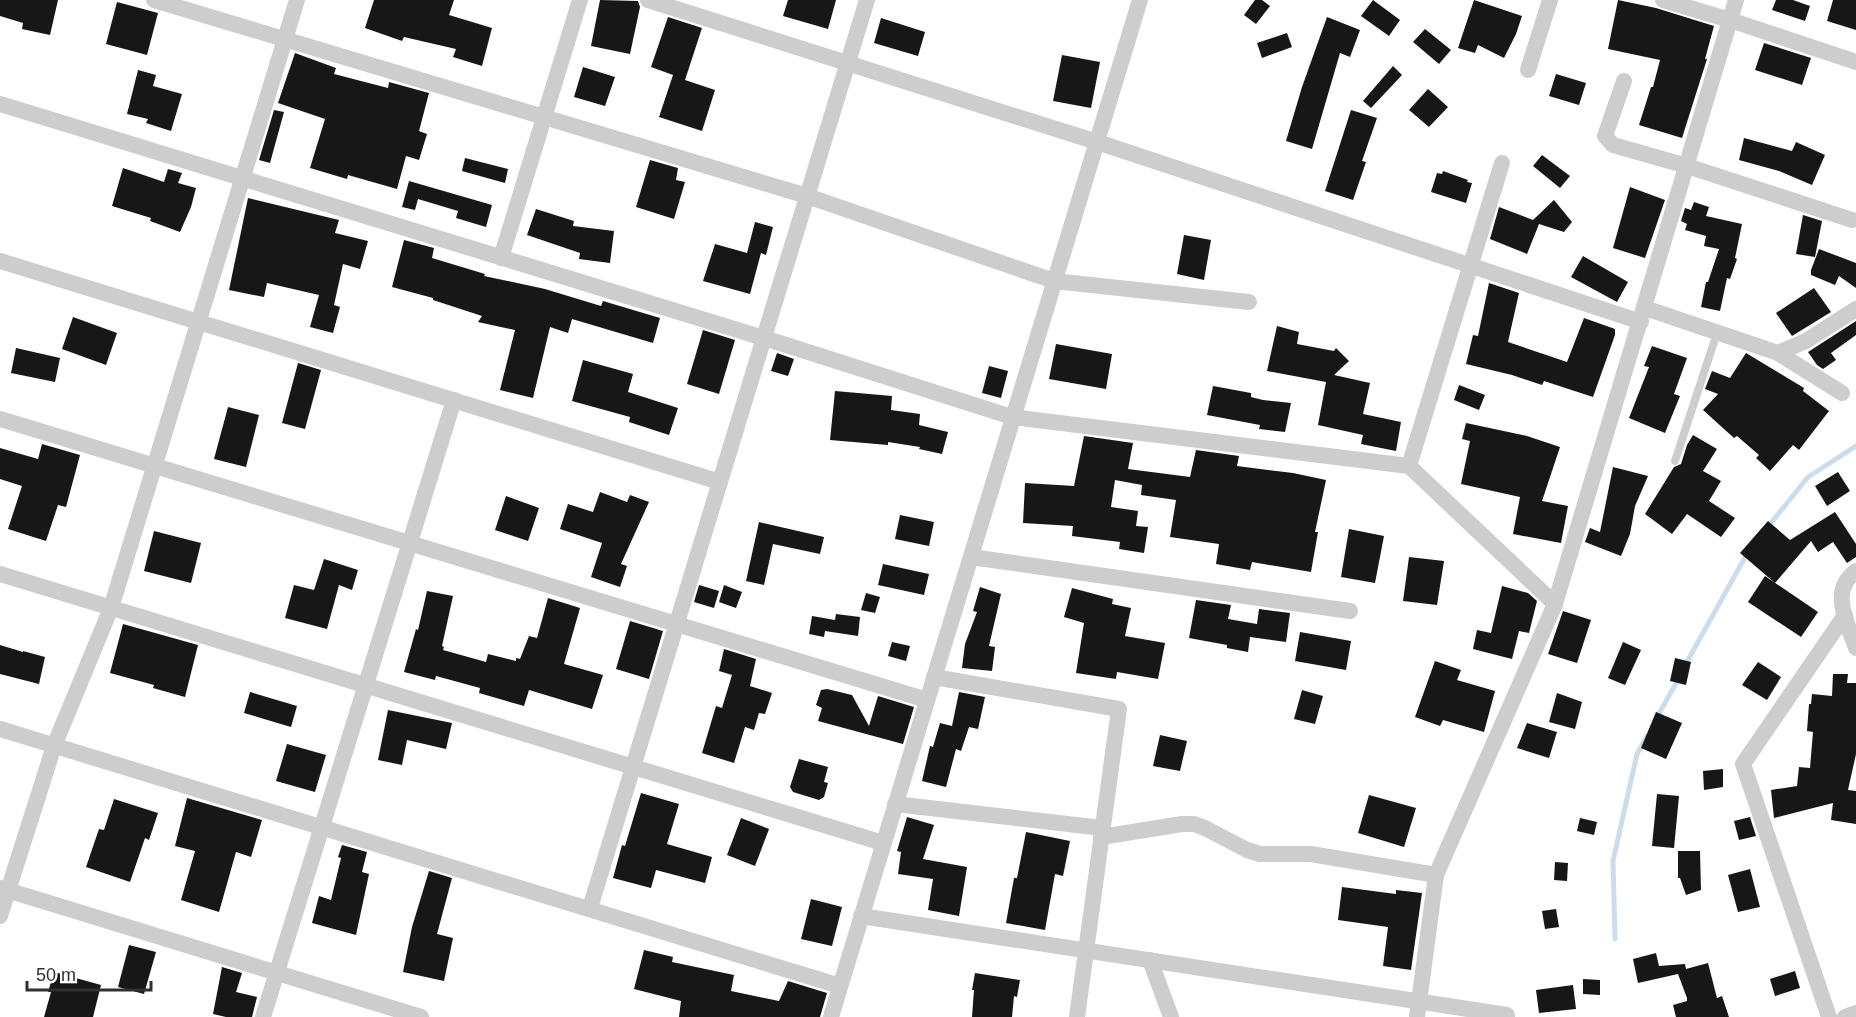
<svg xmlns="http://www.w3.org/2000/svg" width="1856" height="1017" font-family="Helvetica,sans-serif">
  <rect width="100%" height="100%" fill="#fff"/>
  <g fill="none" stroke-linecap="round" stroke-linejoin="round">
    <g stroke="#cbddec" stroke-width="5">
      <polyline points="1767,528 1808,477 1856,446"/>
      <polyline points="1684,667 1748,552"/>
      <polyline points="1657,717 1679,678"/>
      <polyline points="1615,939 1613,861 1637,754 1647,736"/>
    </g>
  </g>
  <g fill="#171717">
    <polygon points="0,0 58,0 50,35 22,29 23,23 0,16"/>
    <polygon points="374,0 454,0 449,15 492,28 482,66 453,57 456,49 404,37 402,41 365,28"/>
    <polygon points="600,0 638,1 640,7 630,54 591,46"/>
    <polygon points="788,0 836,0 828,29 783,16"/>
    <polygon points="1255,0 1262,0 1270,6 1256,24 1244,15"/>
    <polygon points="1373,0 1400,20 1389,36 1361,16"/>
    <polygon points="1474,0 1522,16 1516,34 1504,58 1478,45 1475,53 1458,48"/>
    <polygon points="1618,0 1656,8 1714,26 1705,59 1707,59 1682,138 1639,125 1651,87 1653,87 1660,60 1608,49"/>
    <polygon points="1776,0 1793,0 1810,6 1805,21 1772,10"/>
    <polygon points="1833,0 1856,0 1856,30 1827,21"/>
    <polygon points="117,2 158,13 147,55 106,44"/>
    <polygon points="668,17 702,28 685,80 715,90 702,131 659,117 673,75 651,67"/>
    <polygon points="1327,17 1360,30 1350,57 1340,53 1312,149 1286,141 1302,87"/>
    <polygon points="881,18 925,32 918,56 874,43"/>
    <polygon points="1425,29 1451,50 1439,64 1413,42"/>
    <polygon points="1287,33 1292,47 1262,58 1257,43"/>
    <polygon points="1764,43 1811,58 1802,85 1755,70"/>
    <polygon points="295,53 336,68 334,74 388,88 389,82 429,93 419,131 427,134 419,160 406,156 397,189 348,175 347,179 310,168 325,119 278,103"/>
    <polygon points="1062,55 1100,62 1091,108 1053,101"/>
    <polygon points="1393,66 1402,75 1371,108 1363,101"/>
    <polygon points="583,67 615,77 605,106 574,97"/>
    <polygon points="138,70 156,75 153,86 182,94 171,131 146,123 148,119 127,114"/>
    <polygon points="1556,74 1586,83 1579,105 1549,96"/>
    <polygon points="1428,89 1448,107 1429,127 1409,110"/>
    <polygon points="274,110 284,112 270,163 259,160"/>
    <polygon points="1351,110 1377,118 1362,161 1366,162 1353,200 1325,191"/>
    <polygon points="1744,138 1792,151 1796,142 1825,155 1812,185 1779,171 1739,160"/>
    <polygon points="1542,155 1570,176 1560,188 1533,166"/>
    <polygon points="465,158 508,169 505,183 462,171"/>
    <polygon points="650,160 678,168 676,180 685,182 674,219 636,207"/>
    <polygon points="123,168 164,182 168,169 182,173 178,183 196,188 191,207 180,232 150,221 151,218 112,206"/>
    <polygon points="1443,171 1468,180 1467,182 1472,183 1466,203 1431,192 1437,173 1442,174"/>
    <polygon points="409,181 492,205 486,227 456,218 458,211 418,199 415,210 402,207"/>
    <polygon points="1630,187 1665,200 1645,258 1613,248"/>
    <polygon points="248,198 339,220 335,233 368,241 360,269 343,264 334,305 340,307 333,333 310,327 319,295 267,283 264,297 229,290"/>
    <polygon points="1554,200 1572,222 1564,232 1539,224 1527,254 1490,239 1499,207 1533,220"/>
    <polygon points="1694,202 1709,207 1706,216 1742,224 1735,258 1737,259 1730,279 1727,278 1720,311 1701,307 1706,282 1708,282 1719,249 1704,246 1706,236 1685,230 1687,224 1681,221 1685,208 1691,210"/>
    <polygon points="536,209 574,221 573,226 614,231 610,263 579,259 580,253 527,235"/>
    <polygon points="1803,215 1822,221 1815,257 1796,254"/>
    <polygon points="755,222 773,227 766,255 761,253 750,294 703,281 715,244 747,253"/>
    <polygon points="1184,235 1211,240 1204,280 1177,274"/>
    <polygon points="404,240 434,248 432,258 485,274 484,276 545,289 601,306 603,301 660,318 653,343 572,319 568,333 550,327 533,398 500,390 515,330 478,322 482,316 433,300 433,298 392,287"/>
    <polygon points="1819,249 1856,263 1856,288 1839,276 1835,285 1811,275 1811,270"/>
    <polygon points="1583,256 1628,282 1617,302 1571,277"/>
    <polygon points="1489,283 1519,293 1508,342 1567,362 1584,318 1615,329 1615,335 1593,397 1544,381 1542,385 1512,375 1466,364 1473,335 1478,336"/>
    <polygon points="1814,288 1831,312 1792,336 1776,313"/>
    <polygon points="73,317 117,333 106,365 62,349"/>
    <polygon points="1856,321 1856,335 1831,353 1836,360 1823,369 1817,365 1808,352"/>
    <polygon points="1277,326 1299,332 1297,344 1334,351 1336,348 1349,361 1334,375 1370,383 1363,414 1401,422 1396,451 1361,444 1363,435 1318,425 1326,382 1267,371"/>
    <polygon points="703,330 735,340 719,394 687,384"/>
    <polygon points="1056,344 1112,354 1106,389 1049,379"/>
    <polygon points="1652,346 1687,358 1674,394 1680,396 1665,433 1629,418 1649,367 1644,366"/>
    <polygon points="16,348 60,358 55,382 11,373"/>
    <polygon points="777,353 794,359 788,376 771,371"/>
    <polygon points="1746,353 1804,388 1803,391 1829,411 1799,450 1793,445 1770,471 1756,458 1759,455 1737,436 1734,438 1703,410 1718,394 1705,389 1712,371 1730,378"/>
    <polygon points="583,360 633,374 628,392 678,408 669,435 629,422 630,417 572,401"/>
    <polygon points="298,363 321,370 305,429 282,423"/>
    <polygon points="989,366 1008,371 1001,398 982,393"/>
    <polygon points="1459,385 1485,395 1479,410 1454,400"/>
    <polygon points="1213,386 1251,393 1251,397 1263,400 1291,403 1285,432 1259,429 1260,425 1207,415"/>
    <polygon points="835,391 892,396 891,410 920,414 919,425 948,432 942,454 919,449 920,447 888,442 888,445 830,440"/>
    <polygon points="228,407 259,415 246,467 214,459"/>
    <polygon points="1466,423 1527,436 1560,447 1542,501 1568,506 1561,543 1513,534 1520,497 1461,484 1470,441 1462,439"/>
    <polygon points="1693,435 1717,449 1703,471 1721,481 1709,501 1735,518 1721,537 1687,514 1672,534 1645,514 1674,467 1681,464 1687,445"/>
    <polygon points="1084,436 1133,443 1128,469 1190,477 1196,450 1239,456 1237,466 1293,473 1326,480 1315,532 1318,532 1311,572 1252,562 1250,570 1216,564 1219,544 1170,537 1176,500 1141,495 1142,485 1115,480 1111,507 1138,511 1136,526 1148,527 1144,553 1119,549 1120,542 1072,536 1073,526 1023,523 1025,483 1074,486"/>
    <polygon points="42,444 80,455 66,507 58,505 46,541 8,529 22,486 0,479 0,448 38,459"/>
    <polygon points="1613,467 1648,476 1635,506 1630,534 1621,556 1585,542 1590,528 1600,532"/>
    <polygon points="1838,472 1850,491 1827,506 1815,486"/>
    <polygon points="600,492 627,502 630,495 649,502 621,564 627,566 620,587 591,577 602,543 560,529 568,504 593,512"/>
    <polygon points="506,496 539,508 528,541 495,530"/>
    <polygon points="1835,512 1856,544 1856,557 1847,563 1833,542 1818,552 1811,541 1775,583 1740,553 1768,521 1790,540"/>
    <polygon points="900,515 934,522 929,546 895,539"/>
    <polygon points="759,522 824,537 820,554 773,544 764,585 746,581"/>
    <polygon points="1349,529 1384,536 1375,583 1341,577"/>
    <polygon points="154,531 201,543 191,583 144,571"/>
    <polygon points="1409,557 1444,561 1437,605 1403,601"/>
    <polygon points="324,559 358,570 352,590 339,585 327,629 285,618 294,585 314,590"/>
    <polygon points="883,564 929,574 924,595 878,585"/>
    <polygon points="1765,576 1818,612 1801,637 1748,602"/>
    <polygon points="699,585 719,591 714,608 694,602"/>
    <polygon points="724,585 742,592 736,608 719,602"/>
    <polygon points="1502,586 1528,593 1537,601 1529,633 1519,631 1512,659 1473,649 1477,630 1491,633"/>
    <polygon points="980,587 1001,594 989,646 995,647 992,671 962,668 965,644 977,612 973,611"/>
    <polygon points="1072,588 1113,599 1112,604 1131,608 1125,636 1165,643 1158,679 1117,672 1116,679 1076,673 1084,623 1064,617"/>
    <polygon points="427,591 453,596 442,646 444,647 443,650 486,662 488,654 516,661 516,658 520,659 529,636 537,638 548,598 580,608 564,664 603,675 592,709 529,690 524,706 479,693 480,688 436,676 435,680 404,672 416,629 418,630"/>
    <polygon points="866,593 880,597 875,613 861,610"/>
    <polygon points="1196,600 1231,605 1228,619 1257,624 1259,609 1290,613 1286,642 1250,637 1248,652 1227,648 1227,645 1189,638"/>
    <polygon points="1563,611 1591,620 1577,663 1548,654"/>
    <polygon points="836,614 860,617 858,636 825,631 824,637 809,634 812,616 835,620"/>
    <polygon points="630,621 663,631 649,679 616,669"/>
    <polygon points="123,624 198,645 185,697 153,688 154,685 110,673"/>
    <polygon points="1300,632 1351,641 1346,670 1295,661"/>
    <polygon points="892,642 910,646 906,661 888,656"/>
    <polygon points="1623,642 1641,650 1625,685 1608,678"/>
    <polygon points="0,645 23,652 23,651 45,657 39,684 0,674"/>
    <polygon points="724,649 756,659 750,686 772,693 765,714 759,713 754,730 745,727 734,763 702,753 716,706 722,708 732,675 719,671"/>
    <polygon points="1675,658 1691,662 1686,685 1670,681"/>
    <polygon points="1435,661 1461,670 1457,680 1495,691 1484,732 1443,720 1440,726 1415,717"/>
    <polygon points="1758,662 1781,677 1767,700 1742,685"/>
    <polygon points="1833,674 1848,674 1847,683 1856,683 1856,754 1848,790 1856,791 1856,824 1831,820 1833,803 1774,818 1771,790 1797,786 1799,767 1810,768 1813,732 1807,731 1809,704 1811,704 1812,694 1832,696"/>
    <polygon points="827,689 852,695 869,726 878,696 914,707 903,744 818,721 822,708 816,705 821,690"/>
    <polygon points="1302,690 1323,696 1315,724 1294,719"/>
    <polygon points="250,692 297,706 291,727 244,713"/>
    <polygon points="959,692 985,697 978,729 969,727 961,751 956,749 946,787 922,781 930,746 933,747 940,723 952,726"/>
    <polygon points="1557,693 1582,702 1575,729 1549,722"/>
    <polygon points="388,710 452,723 446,749 407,740 402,765 378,760"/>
    <polygon points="1656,712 1682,723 1666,759 1641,748"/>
    <polygon points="1527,723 1557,732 1549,758 1517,748"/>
    <polygon points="1160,735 1187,741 1180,771 1153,766"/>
    <polygon points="287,744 326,755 315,792 276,781"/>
    <polygon points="799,759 828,767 824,782 828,783 824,797 819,800 793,792 790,787"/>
    <polygon points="1723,769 1723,787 1704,790 1703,771"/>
    <polygon points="641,793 679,804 667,844 712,857 705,883 656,870 651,888 613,878 622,845 625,846"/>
    <polygon points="1657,794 1679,796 1674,848 1652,846"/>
    <polygon points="1369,795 1416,808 1404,847 1358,833"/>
    <polygon points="187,798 262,820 251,857 236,852 219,912 181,900 195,851 175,846"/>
    <polygon points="114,799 158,813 149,840 145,838 130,882 86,867 99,829 104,830"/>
    <polygon points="907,817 934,825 923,859 967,867 959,916 928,910 933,879 898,874 901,852 897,851"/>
    <polygon points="1750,817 1756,836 1739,840 1734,821"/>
    <polygon points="741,818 769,829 755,866 727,855"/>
    <polygon points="1580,818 1597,822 1594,835 1577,831"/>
    <polygon points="1026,832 1070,841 1063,876 1055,874 1045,930 1006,923 1014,878 1017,878"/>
    <polygon points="342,845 367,852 362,872 369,874 356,935 312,923 319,896 331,900 341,858 338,857"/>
    <polygon points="1678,851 1700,851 1701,890 1686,895 1680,878 1678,878"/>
    <polygon points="1555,862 1568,863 1567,881 1554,880"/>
    <polygon points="1750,869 1760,907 1738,912 1728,875"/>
    <polygon points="429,871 452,878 437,934 453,938 444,981 403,972 412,927"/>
    <polygon points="1342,887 1396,894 1396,890 1422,893 1411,970 1383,966 1388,927 1338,920"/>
    <polygon points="811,899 842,907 832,946 801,939"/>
    <polygon points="1556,909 1559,927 1545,929 1542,911"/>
    <polygon points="129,945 156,952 144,994 118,987"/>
    <polygon points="644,950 673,957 672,962 734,975 731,991 779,1001 788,981 827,993 820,1017 679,1017 681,1001 634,989"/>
    <polygon points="1656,953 1659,966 1685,964 1686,969 1708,963 1717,998 1722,996 1729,1017 1676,1017 1673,1005 1687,1001 1687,998 1678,974 1638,983 1633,959"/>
    <polygon points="222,967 242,973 236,992 257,997 252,1017 226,1017 213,1014"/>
    <polygon points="1795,971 1800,988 1775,996 1770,979"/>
    <polygon points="54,972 101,985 93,1017 44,1017 51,992 48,992"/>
    <polygon points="975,973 1020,980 1017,997 1014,996 1012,1017 972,1017 974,990 972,990"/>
    <polygon points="1583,979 1600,980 1600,995 1583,994"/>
    <polygon points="1573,985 1576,1009 1539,1013 1536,990"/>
  </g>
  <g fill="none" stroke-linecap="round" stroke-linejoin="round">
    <polyline stroke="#cdcdcd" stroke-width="8" points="1675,461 1717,333"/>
    <g stroke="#cdcdcd" stroke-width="16">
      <polyline points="154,0 807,196 1054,281 1249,302"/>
      <polyline points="648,0 1097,142 1641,322"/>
      <polyline points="1663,0 1730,20 1856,62"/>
      <polyline points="1528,70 1550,0"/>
      <polyline points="1624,81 1605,136 1613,145 1687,166 1852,220"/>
      <polyline points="0,104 764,338 1012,417 1409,466 1555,604"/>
      <polyline points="501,258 580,0"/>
      <polyline points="0,261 720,482"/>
      <polyline points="1645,308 1778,353 1842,393"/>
      <polyline points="1778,353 1806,341 1856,309"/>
      <polyline points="0,419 927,700"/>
      <polyline points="1409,466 1502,163"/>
      <polyline points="971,557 1350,611"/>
      <path d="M 1856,571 C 1829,591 1847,622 1856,648"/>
      <polyline points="0,574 883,843"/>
      <polyline points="934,677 1119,709 1077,1017"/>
      <polyline points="0,729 840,986"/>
      <polyline points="895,804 1102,828"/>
      <polyline points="1101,837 1182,824 1194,824 1205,828 1247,850 1260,854 1311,854 1436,875"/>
      <polyline points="0,888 421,1017"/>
      <polyline points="590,908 867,0"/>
      <polyline points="0,916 54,746 111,608 297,0"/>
      <polyline points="861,916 1507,1015 1507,1017"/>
      <polyline points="1150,960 1171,1017"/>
      <polyline points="263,1017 454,400"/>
      <polyline points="831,1017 1140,0"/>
      <polyline points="1417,1017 1436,875 1555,604 1736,0"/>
      <polyline points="1829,1017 1743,764 1845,615"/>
      <polyline points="1845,1017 1856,1013"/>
    </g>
  </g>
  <path d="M27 981v9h124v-9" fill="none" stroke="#303030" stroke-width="3"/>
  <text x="36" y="981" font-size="18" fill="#303030" stroke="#ffffff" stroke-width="4.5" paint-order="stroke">50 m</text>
</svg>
